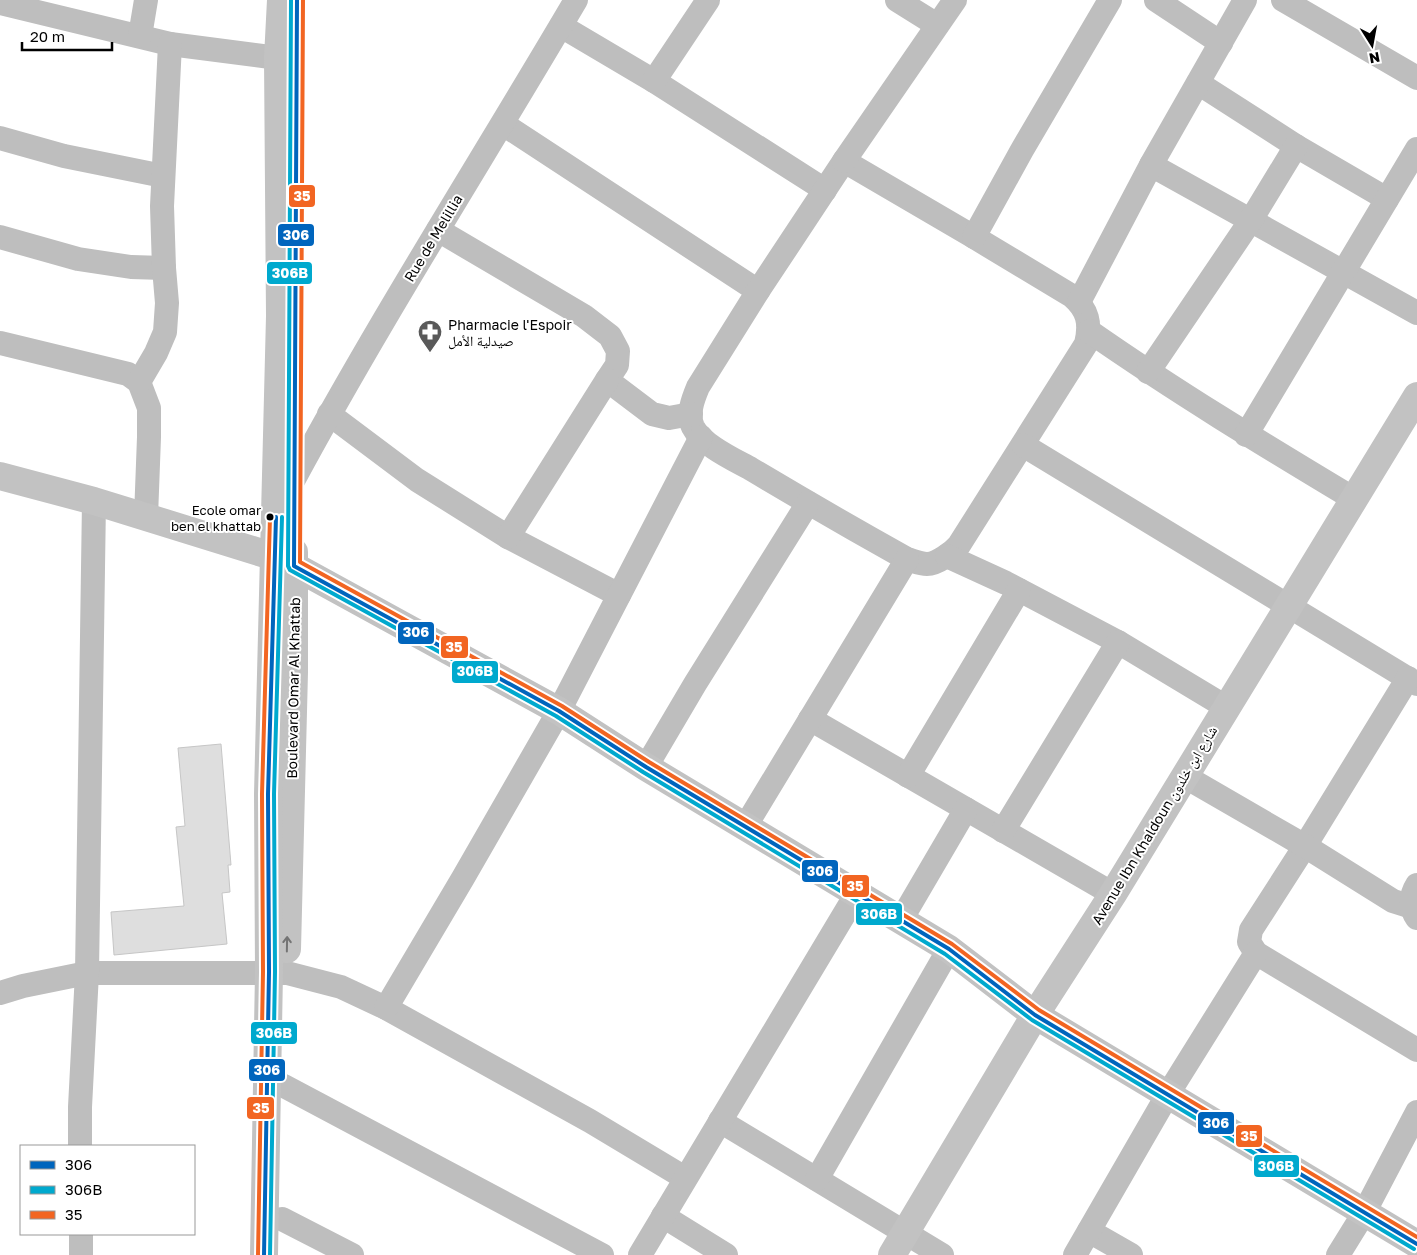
<svg xmlns="http://www.w3.org/2000/svg" width="1417" height="1255" font-family="'Golos Text','Noto Naskh Arabic',sans-serif">
  <rect width="100%" height="100%" fill="#fff"/>
  <polygon fill="#dedede" stroke="#c6c6c6" points="221,744 231,865 228,865 230,892 222,893 227,944 114,955 111,912 184,906 176,827 185,826 178,748"/>
  <g fill="none" stroke-linecap="round" stroke-linejoin="round">
    <g stroke="#bebebe" stroke-width="24">
      <polyline points="897,0 937,25"/>
      <polyline points="1156,0 1221,43"/>
      <polyline points="1283,0 1417,78"/>
      <polyline points="0,3 170,44 278,58"/>
      <polyline points="561,26 654,81 825,190"/>
      <polyline points="140,36 146,0"/>
      <polyline points="654,81 708,0"/>
      <polyline points="1198,83 1296,146 1387,199"/>
      <polyline points="503,124 758,291"/>
      <polyline points="0,138 64,156 163,176"/>
      <path d="M 844,161 L 974,237 L 1072,296 C 1088,310 1091,323 1086,344 L 959,545 C 953,552 937,564 927,564 C 920,564 914,561 907,559 C 855,530 803,500 751,469 C 735,460 702,445 693,427 C 687,414 693,399 698,387 L 758,291 Z"/>
      <polyline points="844,161 955,0"/>
      <polyline points="1151,165 1417,313"/>
      <polyline points="438,230 584,316 610,336 618,351 617,365 607,380 652,414 669,418 691,414"/>
      <polyline points="0,237 78,259 131,267 164,268"/>
      <polyline points="974,237 1022,150 1110,0"/>
      <polyline points="1079,302 1151,165 1245,0"/>
      <path d="M 1089,331 C 1175,391 1264,445 1354,499"/>
      <polyline points="0,343 128,374 139,382 149,408 149,437 146,517"/>
      <polyline points="1148,372 1251,220 1296,146"/>
      <polyline points="139,382 156,353 165,332 167,303 164,268 162,206 170,44"/>
      <polyline points="329,414 417,480 508,537 619,595"/>
      <polyline points="1246,435 1417,149"/>
      <polyline points="1023,445 1417,684"/>
      <path d="M 294,479 C 382,316 482,160 576,0"/>
      <polyline points="508,537 607,380"/>
      <polyline points="947,556 1006,583 1118,642 1226,707"/>
      <polyline points="1408,678 1305,846 1251,930 1249,942 1256,953 1417,1050"/>
      <polyline points="810,719 1113,894"/>
      <polyline points="646,767 695,684 808,503"/>
      <polyline points="908,776 1019,590"/>
      <polyline points="1184,776 1305,846 1393,901 1412,907"/>
      <polyline points="745,827 907,559"/>
      <polyline points="1003,831 1118,642"/>
      <path d="M 1417,885 C 1410,896 1410,908 1417,918"/>
      <polyline points="901,920 966,809"/>
      <polyline points="0,993 23,986 87,973 287,973 341,987 386,1008 590,1121 685,1178"/>
      <polyline points="386,1008 463,878 559,711 701,437"/>
      <polyline points="284,1086 602,1255"/>
      <polyline points="720,1121 942,1255"/>
      <polyline points="80,1146 80,1107 87,973 94,501"/>
      <polyline points="817,1179 949,949"/>
      <polyline points="663,1216 726,1255"/>
      <polyline points="282,1219 352,1255"/>
      <polyline points="1089,1231 1131,1255"/>
      <polyline points="81,1234 81,1255"/>
      <polyline points="640,1255 857,893"/>
      <polyline points="1075,1255 1168,1094 1256,953"/>
      <polyline points="1338,1255 1364,1213 1417,1112"/>
    </g>
    <g stroke="#c2c2c2" stroke-width="28">
      <polyline points="0,476 94,501 275,557 294,566 559,711 646,767 949,949 1035,1015 1417,1244"/>
      <polyline points="287,949 294,672 294,552"/>
      <polyline points="264,1255 269,972 268,794 280,316 278,58 281,0"/>
      <polyline points="892,1255 1035,1015 1113,894 1417,396"/>
    </g>
    <defs>
      <g id="bus-1">
        <polyline points="297,0 294,566 559,711 646,767 949,949 1035,1015 1417,1244"/>
        <polyline points="264,1255 269,972 268,794 276,517"/>
      </g>
      <g id="bus-2">
        <polyline points="291,0 288,566 290,570 556,716 643,772 945,954 1032,1020 1414,1249"/>
        <polyline points="270,1255 275,972 274,794 282,517"/>
      </g>
      <g id="bus-3">
        <polyline points="303,0 300,562 562,706 649,762 952,944 1039,1010 1417,1237"/>
        <polyline points="258,1255 263,972 262,794 270,517"/>
      </g>
    </defs>
    <use href="#bus-1" stroke="#fff" stroke-width="8"/>
    <use href="#bus-2" stroke="#fff" stroke-width="8"/>
    <use href="#bus-3" stroke="#fff" stroke-width="8"/>
    <use href="#bus-1" stroke="#0065bd" stroke-width="4"/>
    <use href="#bus-2" stroke="#00a9ce" stroke-width="4"/>
    <use href="#bus-3" stroke="#f26522" stroke-width="4"/>
  </g>
  <defs><path id="oneway-shaft" d="M-6 0H5M1.5-3L5.5 0L1.5 3" fill="none" stroke-width="1.6" stroke-linecap="round" stroke-linejoin="round" transform="scale(1.25)"/></defs>
  <use stroke="#747474" href="#oneway-shaft" transform="translate(287 944) rotate(-89)"/>
  <defs>
    <symbol id="pharmacy-pin" viewBox="-11 -11 22 30"><path d="M0 17L-7.5 6A9.5 9.5 0 1 1 7.5 6Z" fill="#595959" stroke="#fff"/><path d="M-2-6h4v4h4v4h-4v4h-4v-4h-4v-4h4Z" fill="#fff"/></symbol>
  </defs>
  <g fill-rule="evenodd">
    <use href="#pharmacy-pin" x="416" y="318" width="28" height="38"/>
  </g>
  <circle fill="#000" stroke="#fff" stroke-width="2" cx="270" cy="517" r="4.5"/>
  <g text-anchor="middle" dominant-baseline="central" stroke-width="4" stroke-linejoin="round" paint-order="stroke">
    <g font-size="13" fill="#000" stroke="#fff" text-anchor="end">
      <text x="261" y="510">Ecole omar<tspan x="261" dy="16">ben el khattab</tspan></text>
    </g>
    <g font-size="14" fill="#000" stroke="#fff">
      <text transform="translate(433 238) rotate(-59)">Rue de Melillia</text>
      <text transform="translate(293 688) rotate(-89)">Boulevard Omar Al Khattab</text>
      <text transform="translate(1154 825) rotate(-59)">Avenue Ibn Khaldoun شارع ابن خلدون</text>
    </g>
    <g font-size="14" fill="#000" stroke="#fff" text-anchor="start">
      <text x="448" y="324">Pharmacie l'Espoir<tspan x="448" dy="16">صيدلية الأمل</tspan></text>
    </g>
  </g>
  <g stroke="#fff" stroke-width="2">
    <rect x="288" y="184" width="28" height="24" rx="5" fill="#f26522"/>
    <rect x="277" y="223" width="38" height="24" rx="5" fill="#0065bd"/>
    <rect x="266" y="261" width="47" height="24" rx="5" fill="#00a9ce"/>
    <rect x="397" y="621" width="38" height="24" rx="5" fill="#0065bd"/>
    <rect x="440" y="635" width="29" height="24" rx="5" fill="#f26522"/>
    <rect x="451" y="660" width="48" height="24" rx="5" fill="#00a9ce"/>
    <rect x="801" y="859" width="38" height="24" rx="5" fill="#0065bd"/>
    <rect x="841" y="874" width="29" height="24" rx="5" fill="#f26522"/>
    <rect x="855" y="902" width="48" height="24" rx="5" fill="#00a9ce"/>
    <rect x="250" y="1021" width="48" height="24" rx="5" fill="#00a9ce"/>
    <rect x="248" y="1058" width="38" height="24" rx="5" fill="#0065bd"/>
    <rect x="246" y="1096" width="29" height="24" rx="5" fill="#f26522"/>
    <rect x="1197" y="1111" width="38" height="24" rx="5" fill="#0065bd"/>
    <rect x="1235" y="1124" width="28" height="24" rx="5" fill="#f26522"/>
    <rect x="1253" y="1154" width="47" height="24" rx="5" fill="#00a9ce"/>
  </g>
  <g font-size="14" text-anchor="middle" font-weight="bold" fill="#fff">
    <text x="302" y="201">35</text>
    <text x="296" y="240">306</text>
    <text x="290" y="278">306B</text>
    <text x="416" y="637">306</text>
    <text x="454" y="652">35</text>
    <text x="475" y="676">306B</text>
    <text x="820" y="876">306</text>
    <text x="855" y="891">35</text>
    <text x="879" y="919">306B</text>
    <text x="274" y="1038">306B</text>
    <text x="267" y="1075">306</text>
    <text x="261" y="1113">35</text>
    <text x="1216" y="1128">306</text>
    <text x="1249" y="1141">35</text>
    <text x="1276" y="1171">306B</text>
  </g>
  <rect x="20" y="1145" width="175" height="90" fill="#ffffff" stroke="#999999"/>
  <rect x="30" y="1161" width="25" height="8" fill="#0065bd" stroke="#999999"/>
  <text x="65" y="1170" font-size="15" fill="#000000">306</text>
  <rect x="30" y="1186" width="25" height="8" fill="#00a9ce" stroke="#999999"/>
  <text x="65" y="1195" font-size="15" fill="#000000">306B</text>
  <rect x="30" y="1211" width="25" height="8" fill="#f26522" stroke="#999999"/>
  <text x="65" y="1220" font-size="15" fill="#000000">35</text>
  <g transform="translate(1372 45) rotate(169)" stroke="#ffffff" stroke-width="4" paint-order="stroke">
  <path d="M0-4L9 19L0 12L-9 19Z" fill="#000000"/>
  <text y="-8" font-size="14" font-weight="bold" text-anchor="middle" fill="#000000">N</text>
  </g>
  <path d="M22 42v8h90v-8" fill="none" stroke="#000000" stroke-width="2.5"/>
  <text x="30" y="42" font-size="15" fill="#000000" stroke="#ffffff" stroke-width="4" paint-order="stroke">20 m</text>
</svg>
